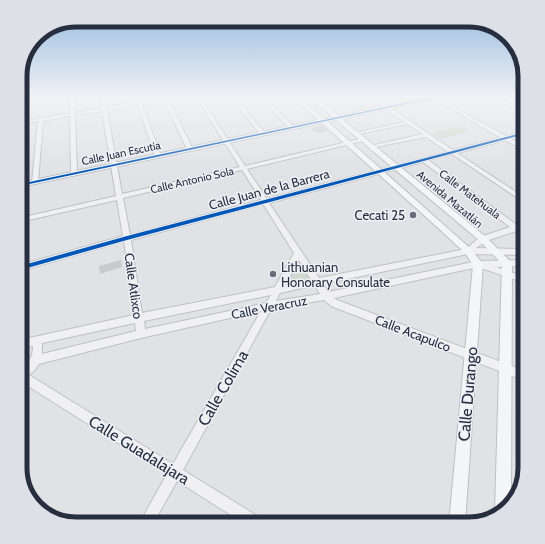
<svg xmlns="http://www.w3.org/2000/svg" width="545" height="544" font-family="Cabin,sans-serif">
  <rect width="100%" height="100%" fill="#e0e2e6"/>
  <g fill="#d0d9d1">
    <polygon points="462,126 470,131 441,139 433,133"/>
    <polygon points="299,259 312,279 285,284"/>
  </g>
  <g fill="#c8cace">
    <polygon points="322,125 328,131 317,133 311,128"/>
    <polygon points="121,260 122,267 100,274 99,266"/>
  </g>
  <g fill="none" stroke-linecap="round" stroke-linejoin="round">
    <defs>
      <g id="minor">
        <polygon points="20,97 24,97 20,100"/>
        <polygon points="30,97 34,97 20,114 20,110"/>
        <path d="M 70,97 L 74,97 L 75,113 L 102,108 L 100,97 L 104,97 L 106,107 L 137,102 L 135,97 L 139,97 L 141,102 L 162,98 L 162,97 L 179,97 L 168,100 L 193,149 L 190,151 L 187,149 L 164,101 L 142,104 L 161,156 L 158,158 L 155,156 L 138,105 L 107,110 L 122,194 L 240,167 L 196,97 L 200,97 L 245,166 L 364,138 L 367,140 L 247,169 L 267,199 L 448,152 L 426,137 L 370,148 L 370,146 L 423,134 L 407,124 L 355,135 L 355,133 L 404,122 L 369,97 L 374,97 L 453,150 L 501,138 L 431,97 L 436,97 L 506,136 L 525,131 L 525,135 L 510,138 L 525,147 L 525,151 L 505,140 L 457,153 L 525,198 L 525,203 L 452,154 L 428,160 L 517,225 L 525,223 L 525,228 L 486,241 L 476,248 L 525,249 L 525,255 L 468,254 L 323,284 L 328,292 L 478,261 L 525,260 L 525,266 L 496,267 L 525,277 L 525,283 L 478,267 L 334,298 L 337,300 L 525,371 L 525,381 L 331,306 L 324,300 L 271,309 L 183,470 L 262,519 L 264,524 L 245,524 L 177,481 L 153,524 L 139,524 L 167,474 L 20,381 L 20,368 C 29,363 33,357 33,346 L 20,348 L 20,340 L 134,315 L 124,241 L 20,271 L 20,265 L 123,236 L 117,200 L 20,222 L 20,218 L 116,196 L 102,111 L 75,115 L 77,173 L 74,175 L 71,173 L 70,116 L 43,121 L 38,182 L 35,184 L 32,182 L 38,121 L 20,124 L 20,122 L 70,113 ZM 423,162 L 510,227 L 480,237 L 466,249 L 319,278 L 269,203 ZM 242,170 L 261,200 L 130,235 L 123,198 ZM 263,204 L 294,253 L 275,287 L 142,313 L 131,240 ZM 299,260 L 311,280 L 285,285 ZM 315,285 L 320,294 L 276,301 L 280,293 ZM 271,295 L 266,303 L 145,329 L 144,321 ZM 261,311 L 173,464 L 29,375 L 34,371 L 39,364 L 141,338 ZM 135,323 L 136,331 L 42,354 L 42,343 Z"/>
        <polygon points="231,97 235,97 264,132 264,134 260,134"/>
        <polygon points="260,97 264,97 293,126 293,128 289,128"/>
        <polygon points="312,97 322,97 314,99 312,98"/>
      </g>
      <g id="major">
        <polygon points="293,97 299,97 324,119 333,117 309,97 315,97 339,116 430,97 440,97 342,119 486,237 512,263 511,499 506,510 496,514 495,511 502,264 480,241 336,120 328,122 471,249 483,264 465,524 449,524 473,265 465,253 437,227 322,123 20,187 20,183 318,120"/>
        <polygon points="489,97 496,97 525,110 525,114"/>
        <polygon points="520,97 525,97 525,100"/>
      </g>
      <polygon id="highway" points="499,97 507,97 525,105 525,110"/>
    </defs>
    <use href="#minor" stroke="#bec0c4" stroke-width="2"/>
    <use href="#major" stroke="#bcbfc3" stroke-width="2"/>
    <use href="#highway" stroke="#b2b5ba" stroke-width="2"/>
    <use href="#minor" fill="#f0f0f2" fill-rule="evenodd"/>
    <use href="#major" fill="#f4f5f6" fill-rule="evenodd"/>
    <use href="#highway" fill="#f4f5f6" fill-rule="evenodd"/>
    <defs>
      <g id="cycleway">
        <polygon points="433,97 439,97 20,186 20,184"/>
        <polygon points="525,132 525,134 127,240 20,270 20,266 127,236"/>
      </g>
    </defs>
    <use href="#cycleway" stroke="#edf0f5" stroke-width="2"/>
    <use href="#cycleway" fill="#0057b8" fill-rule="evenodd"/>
  </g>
  <linearGradient id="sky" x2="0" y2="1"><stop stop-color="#91b7df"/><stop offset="0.56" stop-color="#f1f2f4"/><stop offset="1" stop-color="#f1f2f4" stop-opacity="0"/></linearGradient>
  <rect width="545" height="173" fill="url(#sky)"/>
  <g fill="#686d79" stroke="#edf0f5" stroke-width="1.5">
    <circle cx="413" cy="215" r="4"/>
    <circle cx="273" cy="274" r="4"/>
  </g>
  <g text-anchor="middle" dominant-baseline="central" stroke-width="3" stroke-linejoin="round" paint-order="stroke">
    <g font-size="11" fill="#272e3f" stroke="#edf0f5">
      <text transform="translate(121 153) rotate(-12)">Calle Juan Escutia</text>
      <text transform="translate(192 180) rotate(-13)">Calle Antonio Sola</text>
      <text transform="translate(470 194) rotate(37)">Calle Matehuala</text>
      <text transform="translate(450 199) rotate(40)">Avenida Mazatlán</text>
    </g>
    <g font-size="13" fill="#272e3f" stroke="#edf0f5">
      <text transform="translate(269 189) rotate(-15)">Calle Juan de la Barrera</text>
      <text transform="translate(134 286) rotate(82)">Calle Atlixco</text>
      <text transform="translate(269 307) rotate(-11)">Calle Veracruz</text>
      <text transform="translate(413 333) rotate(21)">Calle Acapulco</text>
    </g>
    <g font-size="13" fill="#272e3f" stroke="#edf0f5" text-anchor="end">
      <text x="405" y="215">Cecati 25</text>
      <text x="281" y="267" text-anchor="start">Lithuanian<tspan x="281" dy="15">Honorary Consulate</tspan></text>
    </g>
    <g font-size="16" fill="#272e3f" stroke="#edf0f5">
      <text transform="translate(223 388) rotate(-60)">Calle Colima</text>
      <text transform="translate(468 394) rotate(-85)">Calle Durango</text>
      <text transform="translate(139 450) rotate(32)">Calle Guadalajara</text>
    </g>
  </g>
  <path d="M0 0H545V544H0ZM76 27H469A49 49 0 0 1 518 76V468A49 49 0 0 1 469 517H76A49 49 0 0 1 27 468V76A49 49 0 0 1 76 27Z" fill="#dde0e6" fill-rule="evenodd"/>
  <path fill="none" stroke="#272e3f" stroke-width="5" d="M76 27H469A49 49 0 0 1 518 76V468A49 49 0 0 1 469 517H76A49 49 0 0 1 27 468V76A49 49 0 0 1 76 27Z"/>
</svg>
